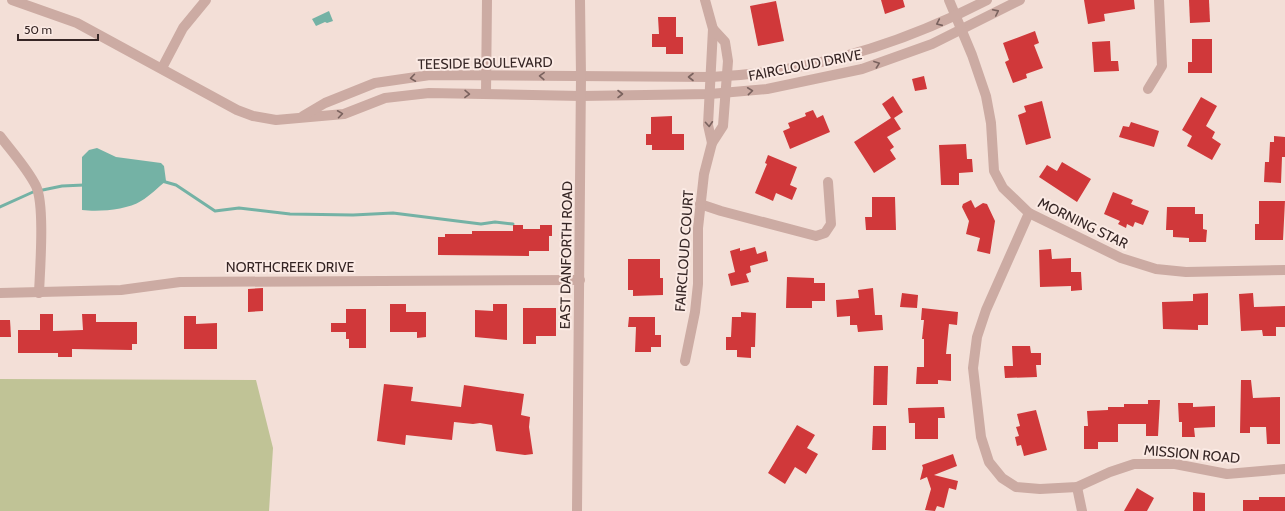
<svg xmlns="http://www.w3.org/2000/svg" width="1285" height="511" font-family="Cabin,sans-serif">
  <rect width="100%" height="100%" fill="#f3dfd7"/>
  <polygon fill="#c0c396" points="0,379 256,380 273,448 269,511 0,511"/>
  <g fill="#74b2a5">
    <polygon points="329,11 333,21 327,23 325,22 316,26 312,19"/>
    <path d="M 97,148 L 116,157 L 161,163 L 164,166 L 166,181 C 158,187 150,196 141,201 C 127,210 99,212 82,210 L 82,157 L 89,150 Z"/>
  </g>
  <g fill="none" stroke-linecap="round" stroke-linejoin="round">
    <g stroke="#74b2a5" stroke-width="3">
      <polyline points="162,181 176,185 215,211 239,208 290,214 353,215 393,213 481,224 495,222 513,224"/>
      <polyline points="0,207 33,192 62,186 84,185"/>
    </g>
  </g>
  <g fill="#d0383a">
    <polygon points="881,0 903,0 905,7 885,14"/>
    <polygon points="1084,0 1134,0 1135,9 1104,14 1105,21 1088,24"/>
    <polygon points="1189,0 1209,0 1210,22 1190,23"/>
    <polygon points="776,1 784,41 758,46 750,6"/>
    <polygon points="658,17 676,17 676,37 683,37 683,54 666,54 666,47 652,47 652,34 659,34"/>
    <polygon points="1035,31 1039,43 1034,45 1043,68 1026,74 1027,78 1013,83 1005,62 1009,60 1003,43"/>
    <polygon points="1192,39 1212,39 1212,73 1188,73 1188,62 1192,62"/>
    <polygon points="1110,41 1111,61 1118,61 1119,71 1094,72 1092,42"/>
    <polygon points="924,76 927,89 915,91 912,79"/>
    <polygon points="893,96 903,112 894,118 901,129 887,137 894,147 890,150 896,159 874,173 854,142 891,118 882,104"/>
    <polygon points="1201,97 1217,106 1206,126 1215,132 1212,138 1221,144 1212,160 1187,146 1192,136 1182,130"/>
    <polygon points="1042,101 1051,138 1026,145 1018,115 1026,112 1024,106"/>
    <polygon points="813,110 817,118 823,115 830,132 790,149 783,131 790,128 788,123 806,116 805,113"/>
    <polygon points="672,116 672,134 684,134 684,150 652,150 652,145 646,145 646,134 651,134 651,117"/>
    <polygon points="1131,122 1159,131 1154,147 1119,137 1123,126 1129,127"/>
    <polygon points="1274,136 1285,137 1285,157 1282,157 1281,183 1264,182 1265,162 1269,162 1270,142 1274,142"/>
    <polygon points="966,144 967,159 972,159 973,172 959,173 959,185 941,185 939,145"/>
    <polygon points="768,155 797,167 790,185 797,188 792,200 776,193 773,201 755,193 767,164 765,163"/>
    <polygon points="1062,162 1091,179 1077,202 1039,177 1047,165 1057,171"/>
    <polygon points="1113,192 1133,200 1131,204 1149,211 1143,225 1135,222 1133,227 1127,224 1126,228 1118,224 1120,221 1104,214"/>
    <polygon points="872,197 895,197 896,230 866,230 865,217 872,217"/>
    <polygon points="971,200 975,208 983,203 987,204 995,221 990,254 977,251 980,238 966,234 969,221 962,207 963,204"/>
    <polygon points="1259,201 1285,201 1283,240 1255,240 1255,224 1259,224"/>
    <polygon points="1167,207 1195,207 1195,214 1203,214 1203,229 1207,230 1206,242 1189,242 1189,238 1173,237 1173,230 1166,230"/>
    <polygon points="513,225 523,225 523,229 540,229 540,225 552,225 552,236 549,236 549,251 529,251 529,256 438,255 438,237 445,237 445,234 472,234 472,231 513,231"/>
    <polygon points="755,247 757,254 766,251 768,261 750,266 751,272 746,274 749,282 731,286 728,274 735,272 730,251 740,248 740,251"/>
    <polygon points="1051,249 1052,259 1071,258 1071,272 1081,272 1082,290 1071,291 1071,286 1040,287 1039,250"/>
    <polygon points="628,259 660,259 660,278 663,278 663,295 633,296 633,290 628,290"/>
    <polygon points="787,277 814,278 814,283 825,283 825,301 812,301 812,308 786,308"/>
    <polygon points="263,288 263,311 248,312 248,289"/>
    <polygon points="873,288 875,315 882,315 883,330 858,332 857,325 850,325 850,316 837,317 836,300 859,298 858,290"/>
    <polygon points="902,293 918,295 917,308 900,307"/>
    <polygon points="1208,293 1208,325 1198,325 1198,330 1163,329 1162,302 1193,301 1193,294"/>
    <polygon points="1253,293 1254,307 1285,306 1285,327 1276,327 1276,336 1263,336 1262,330 1241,331 1239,294"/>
    <polygon points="390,304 406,304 406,312 426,312 426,337 417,338 417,332 390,332"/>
    <polygon points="493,304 507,304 507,340 475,337 475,310 493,311"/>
    <polygon points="523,308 556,308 556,336 536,336 536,344 523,344"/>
    <polygon points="922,308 958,312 957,325 949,324 946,354 951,354 951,381 938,380 938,384 916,384 917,367 924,367 924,339 922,339 924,320 921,320"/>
    <polygon points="346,309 366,309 366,348 349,348 349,339 346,339 346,332 331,332 331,323 346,323"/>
    <polygon points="741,312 756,313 755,347 751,347 751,358 737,357 737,350 726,350 726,337 731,337 732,317 741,317"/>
    <polygon points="40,314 53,314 53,331 83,330 82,314 96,314 96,322 137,322 137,344 132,344 132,350 72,349 72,357 58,357 58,353 18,353 18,330 40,330"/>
    <polygon points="184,316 196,316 196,324 217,323 217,349 184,349"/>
    <polygon points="629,317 655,317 655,335 661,335 661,347 651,347 651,352 635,352 636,327 628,327"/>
    <polygon points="0,320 10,320 11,337 0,337"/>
    <polygon points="1012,346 1030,346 1031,353 1041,353 1041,365 1036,365 1037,377 1005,378 1004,366 1013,366"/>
    <polygon points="874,366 888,366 887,405 873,405"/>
    <polygon points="1241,380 1251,380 1253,398 1280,397 1280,444 1267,444 1266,427 1250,427 1250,433 1240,433"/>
    <polygon points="384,384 413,387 411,401 461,407 464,385 524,394 521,415 530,417 529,427 533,454 525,455 496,451 492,425 480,423 473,424 454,422 452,440 406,435 405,445 377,441"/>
    <polygon points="1148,400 1160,400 1158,436 1146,436 1146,424 1118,424 1118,442 1098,442 1098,449 1084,449 1084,426 1088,426 1087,411 1108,410 1108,407 1124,407 1124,404 1148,404"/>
    <polygon points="1178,403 1193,403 1193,407 1215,406 1215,427 1194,428 1195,437 1182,437 1182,422 1179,422"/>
    <polygon points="944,407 945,418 938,418 938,439 915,439 915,423 909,423 908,408"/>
    <polygon points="1036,410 1047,450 1024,456 1021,445 1017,446 1015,437 1019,436 1016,427 1020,426 1017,414"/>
    <polygon points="797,425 815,435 807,448 818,454 806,474 795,467 785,484 768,473"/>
    <polygon points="873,426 886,426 886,450 872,450"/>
    <polygon points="953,454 957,466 934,475 958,481 956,490 949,488 944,508 937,506 935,511 925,510 931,489 927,477 920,480 923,468 922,465"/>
    <polygon points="1137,488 1154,498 1147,511 1124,511"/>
    <polygon points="1193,492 1205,493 1205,511 1193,511"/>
    <polygon points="1259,497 1285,497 1285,511 1243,511 1243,500 1259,500"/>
  </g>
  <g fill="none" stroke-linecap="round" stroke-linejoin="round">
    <g stroke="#ccaba3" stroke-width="10">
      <polyline points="12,0 77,23 237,110 253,116 276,120 344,114 385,98 429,93 581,96 710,94 767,89 862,69 932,44 1020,0"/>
      <polyline points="705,0 713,29 708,125 712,143"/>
      <polyline points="949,0 972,55 986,96 991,123 994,171 1003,188 1029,213 1121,258 1156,269 1186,272 1285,270"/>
      <polyline points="162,68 183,28 206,0"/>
      <polyline points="1148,89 1162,66 1159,0"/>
      <polyline points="486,94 487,0"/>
      <path d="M 303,116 L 325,103 L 375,83 L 430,75 L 711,77 C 809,73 900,45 987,0"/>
      <path d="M 0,136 C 12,152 27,168 36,186 C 45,205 40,269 39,293"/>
      <polyline points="700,204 721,211 816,236 825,233 831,224 828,182"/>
      <polyline points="1029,213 986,310 977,337 973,368 981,437 989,462 1002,478 1016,487 1040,489 1077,487 1110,472 1134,464 1175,464 1227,474 1285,469"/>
      <polyline points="0,293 121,290 180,282 580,280"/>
      <polyline points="685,361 695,312 698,284 698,228 704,174 712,143 723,126 728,61 725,42 713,29"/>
      <polyline points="1077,487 1082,511"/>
      <polyline points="577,511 581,76 580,0"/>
    </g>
  </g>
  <defs><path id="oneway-chevron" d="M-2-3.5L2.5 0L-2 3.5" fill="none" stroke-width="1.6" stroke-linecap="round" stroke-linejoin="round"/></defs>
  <g stroke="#7a625e">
    <use href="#oneway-chevron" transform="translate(996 12) rotate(-26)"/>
    <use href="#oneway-chevron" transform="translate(939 23) rotate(156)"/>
    <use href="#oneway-chevron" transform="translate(877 64) rotate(-20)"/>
    <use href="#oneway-chevron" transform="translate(542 76) rotate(-178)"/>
    <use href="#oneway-chevron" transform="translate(691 77) rotate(180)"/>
    <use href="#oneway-chevron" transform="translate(413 78) rotate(172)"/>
    <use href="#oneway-chevron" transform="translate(750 91) rotate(-6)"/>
    <use href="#oneway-chevron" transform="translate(467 94) rotate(1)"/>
    <use href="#oneway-chevron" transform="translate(620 94)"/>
    <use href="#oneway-chevron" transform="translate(340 114) rotate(-8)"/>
    <use href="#oneway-chevron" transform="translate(709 124) rotate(86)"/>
  </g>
  <g text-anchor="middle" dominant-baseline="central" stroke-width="4" stroke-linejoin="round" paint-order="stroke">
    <g font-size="14" fill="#362625" stroke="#fbeae4">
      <text transform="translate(485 63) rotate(-1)">TEESIDE BOULEVARD</text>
      <text transform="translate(805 65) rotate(-11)">FAIRCLOUD DRIVE</text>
      <text transform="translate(1083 223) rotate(26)">MORNING STAR</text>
      <text transform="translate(684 251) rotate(-86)">FAIRCLOUD COURT</text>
      <text transform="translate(566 255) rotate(-89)">EAST DANFORTH ROAD</text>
      <text x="290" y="267">NORTHCREEK DRIVE</text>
      <text transform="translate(1192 454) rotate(5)">MISSION ROAD</text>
    </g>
  </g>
  <path d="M18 34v6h80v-6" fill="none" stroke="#362625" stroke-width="2"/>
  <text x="24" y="34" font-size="12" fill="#362625" stroke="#fbeae4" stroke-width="3" paint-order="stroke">50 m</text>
</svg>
